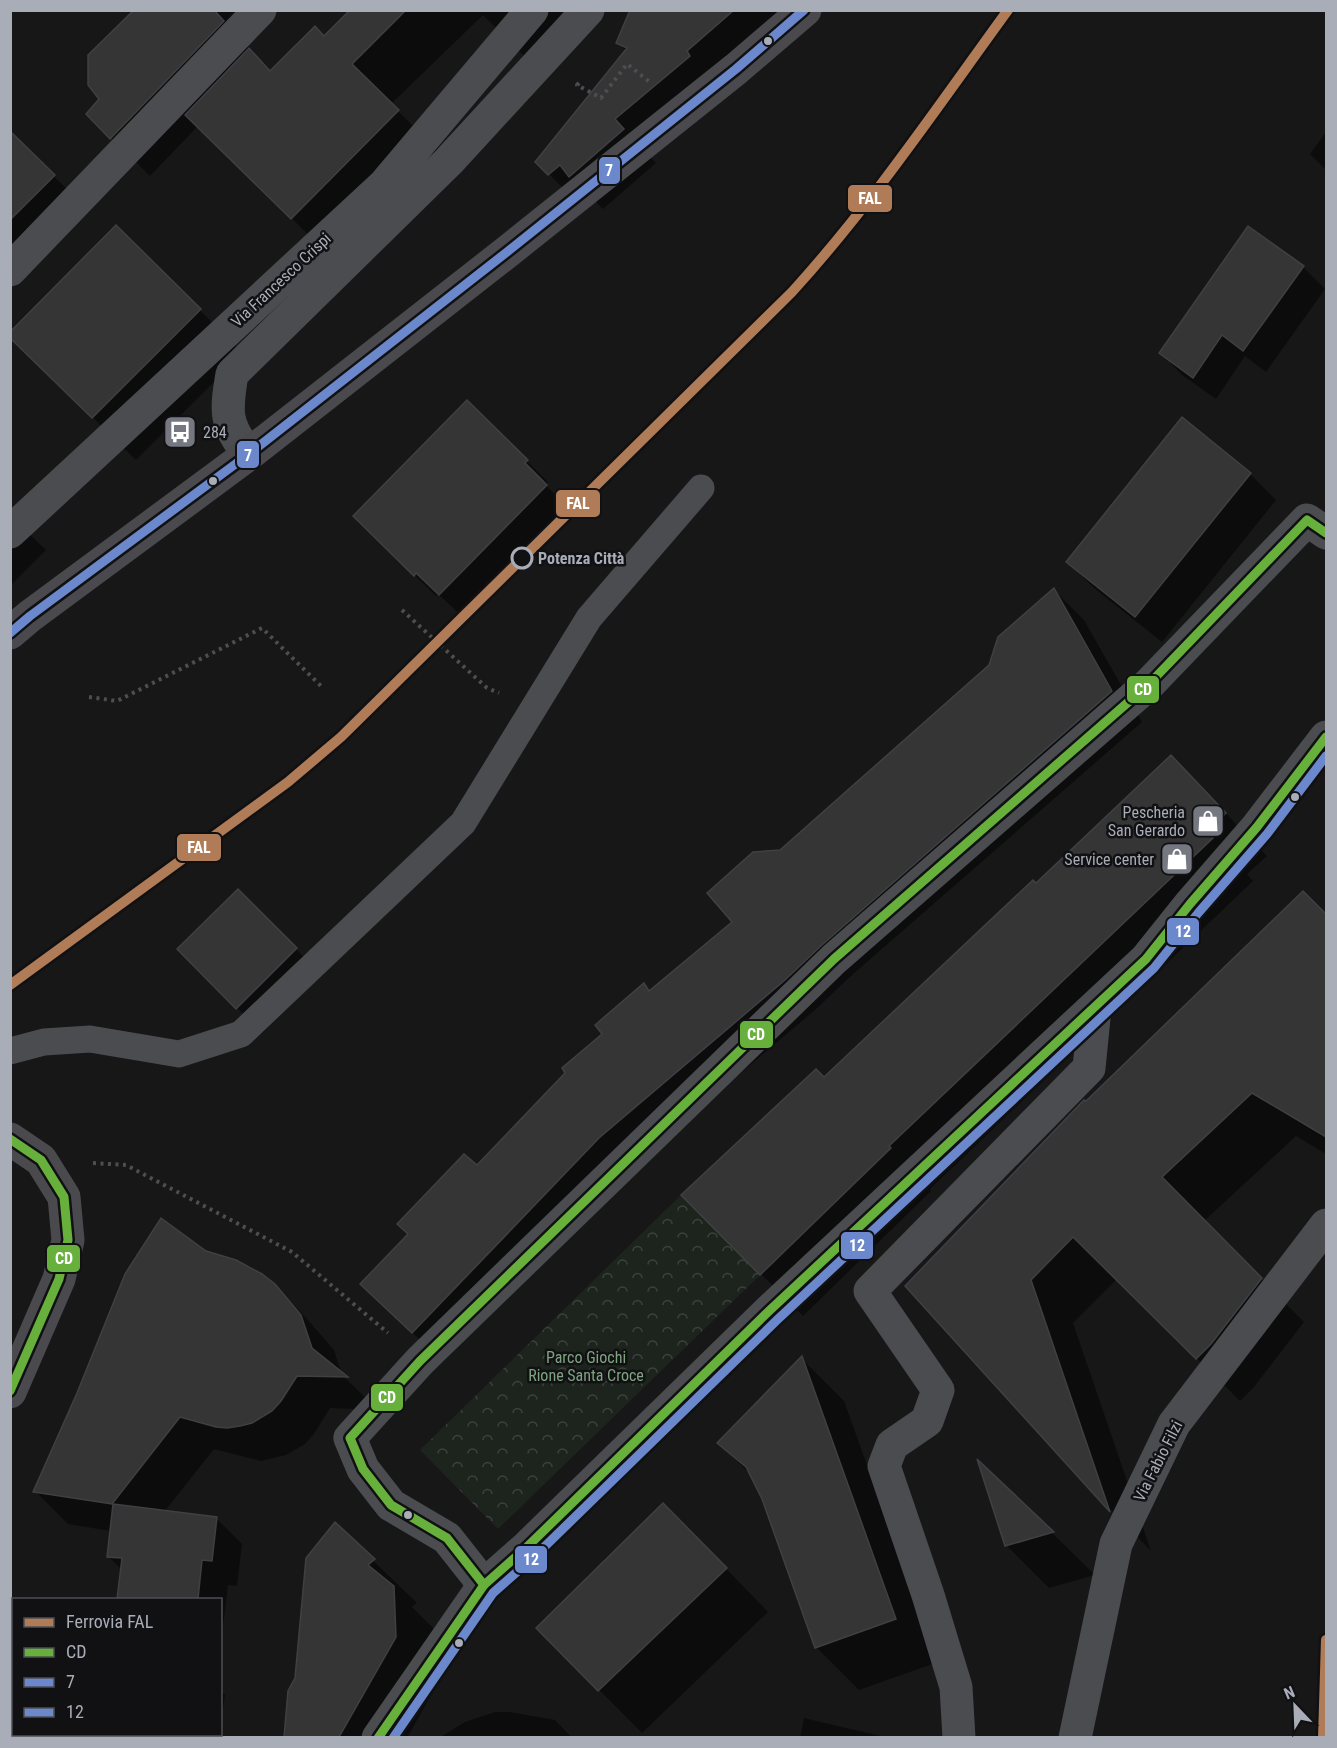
<svg xmlns="http://www.w3.org/2000/svg" width="1337" height="1748" font-family="'Roboto Condensed',sans-serif">
  <defs>
    <pattern id="park-crowns" width="20" height="18" patternUnits="userSpaceOnUse" patternTransform="scale(1.5)"><rect width="20" height="18" fill="#1d241e"/><path d="M2 6a3 3 0 1 1 6 0M12 15a3 3 0 1 1 6 0" fill="none" stroke="#3b413d"/></pattern>
  </defs>
  <rect width="100%" height="100%" fill="#171717"/>
  <polygon fill="url(#park-crowns)" points="681,1195 760,1275 498,1529 420,1450"/>
  <g fill="#0007">
    <polygon points="136,10 275,10 244,41 271,72 324,38 352,10 573,10 526,58 483,15 391,104 438,151 332,258 198,126 150,176 88,114 101,99"/>
    <polygon points="631,10 806,10 646,153 656,163 603,209 592,198 582,207 537,162 626,51 618,43"/>
    <polygon points="1326,132 1326,170 1310,154"/>
    <polygon points="10,133 87,209 10,266"/>
    <polygon points="116,227 243,353 136,460 10,336"/>
    <polygon points="1303,267 1325,289 1266,372 1245,356 1216,399 1182,375 1161,353"/>
    <polygon points="467,402 548,482 546,485 567,508 462,616 438,594 436,596 355,516"/>
    <polygon points="1250,474 1276,500 1162,642 1094,588 1068,562"/>
    <polygon points="10,515 46,550 10,586"/>
    <polygon points="1054,590 1084,620 1142,722 852,975 815,1010 629,1168 443,1362 393,1314 477,1168 604,1034 643,985 650,992 734,922 781,851 991,666"/>
    <polygon points="1212,799 1267,856 1247,874 1253,881 930,1189 931,1191 803,1316 761,1274 824,1079 1036,885"/>
    <polygon points="238,891 322,975 262,1033 179,949"/>
    <polygon points="1303,893 1326,916 1326,1154 1296,1136 1204,1221 1304,1322 1254,1387 1240,1401 1117,1279 1073,1323 1151,1551 1112,1511 907,1286 1086,1103"/>
    <polygon points="205,1253 274,1285 307,1319 334,1350 342,1375 378,1410 330,1408 314,1434 305,1444 286,1455 261,1461 214,1449 164,1512 216,1518 242,1544 237,1586 228,1585 220,1651 220,1600 119,1600 122,1570 108,1556 111,1531 68,1524 35,1491"/>
    <polygon points="802,1359 844,1401 938,1662 859,1690 816,1647 764,1498 752,1476 719,1443"/>
    <polygon points="980,1464 1052,1533 1095,1575 1049,1588 1006,1545"/>
    <polygon points="335,1524 417,1603 412,1607 436,1631 439,1681 407,1738 286,1738 290,1691 297,1678"/>
    <polygon points="706,1548 768,1612 642,1733 538,1628"/>
    <polygon points="220,1691 225,1695 220,1729"/>
    <polygon points="495,1712 510,1712 555,1720 572,1738 439,1738 465,1722"/>
    <polygon points="804,1718 889,1738 800,1738"/>
    <polygon points="180,1734 220,1734 219,1738"/>
  </g>
  <g fill="#353536" stroke="#3f4043" stroke-width="1.5">
    <polygon points="134,10 214,10 224,21 110,139 86,114 99,99 88,85 88,55"/>
    <polygon points="350,10 406,10 352,64 399,110 291,219 185,115 249,48 270,71 315,26 324,36"/>
    <polygon points="630,10 734,10 687,51 690,56 615,119 624,129 569,177 560,165 548,175 535,162 627,48 616,43"/>
    <polygon points="10,131 55,175 10,220"/>
    <polygon points="116,225 201,309 92,418 10,338 10,332"/>
    <polygon points="1248,226 1304,266 1243,351 1222,335 1193,378 1159,353"/>
    <polygon points="467,400 528,460 525,463 547,485 439,595 416,573 414,576 353,516"/>
    <polygon points="1182,417 1251,473 1135,617 1066,562"/>
    <polygon points="1054,588 1112,691 822,945 785,980 599,1138 412,1333 360,1284 408,1234 397,1224 464,1154 477,1165 565,1073 562,1068 602,1034 595,1025 644,983 649,991 732,922 707,893 753,852 780,850 989,665 998,637"/>
    <polygon points="1171,755 1226,813 1207,832 1213,838 889,1146 891,1148 760,1275 681,1195 816,1069 824,1077 1033,880 1036,883"/>
    <polygon points="238,889 297,948 236,1009 177,949"/>
    <polygon points="1303,891 1326,914 1326,1137 1252,1093 1162,1177 1262,1278 1211,1344 1196,1359 1073,1237 1031,1280 1110,1512 905,1286 1084,1100 1086,1101"/>
    <polygon points="161,1218 206,1251 236,1260 262,1274 275,1284 301,1315 312,1348 348,1377 297,1376 281,1401 272,1411 252,1423 240,1426 227,1428 216,1427 180,1417 112,1504 33,1492 77,1393 125,1274"/>
    <polygon points="802,1356 896,1619 815,1648 762,1499 746,1467 717,1443"/>
    <polygon points="977,1459 1054,1532 1005,1546"/>
    <polygon points="663,1503 727,1568 598,1691 536,1628"/>
    <polygon points="113,1504 217,1517 212,1561 202,1560 198,1599 117,1599 122,1558 107,1557"/>
    <polygon points="335,1522 375,1559 368,1565 394,1586 396,1637 339,1737 284,1737 288,1691 295,1678 306,1558"/>
  </g>
  <g fill="none" stroke-linecap="round" stroke-linejoin="round">
    <g stroke="#4d4e52" stroke-width="4" stroke-dasharray="3 4.5" stroke-linecap="butt">
      <polyline points="579,83 577,85 601,98 627,64 651,83"/>
      <polyline points="402,610 487,688 499,693"/>
      <polyline points="89,697 117,701 262,628 323,688"/>
      <polyline points="93,1163 126,1165 292,1252 388,1333"/>
    </g>
    <polyline stroke="#4b4c50" stroke-width="27" points="10,1051 44,1042 90,1039 179,1054 241,1034 463,823 589,618 701,488"/>
    <g stroke="#4b4c50" stroke-width="33">
      <polyline points="10,270 260,10"/>
      <path d="M 249,454 C 224,425 226,410 232,374 L 449,161 L 588,10"/>
      <polyline points="10,532 385,184 532,10"/>
      <polyline points="484,1585 447,1538 391,1505 363,1469 350,1438 420,1361 834,959 1149,684 1307,520 1326,533"/>
      <polyline points="378,1738 484,1585 527,1547 769,1311 1146,959 1190,904 1257,827 1326,737"/>
      <polyline points="959,1738 956,1687 928,1595 884,1466 892,1445 927,1421 938,1390 870,1291 1089,1068 1095,1008"/>
      <polyline points="1075,1738 1116,1544 1174,1424 1326,1225"/>
    </g>
    <g stroke="#4a4a4e" stroke-width="33">
      <polyline points="10,633 30,616 249,454 507,252 736,69 805,10"/>
      <polyline points="10,1139 41,1160 64,1197 68,1240 59,1279 10,1392"/>
    </g>
    <defs>
      <g id="bus-1">
        <polyline points="10,1139 41,1160 64,1197 68,1240 59,1279 10,1391"/>
        <polyline points="484,1585 447,1538 391,1505 363,1469 350,1438 420,1361 834,959 1149,684 1307,520 1326,533"/>
        <polyline points="378,1738 484,1585 527,1547 769,1311 1146,959 1190,904 1257,827 1326,737"/>
      </g>
      <polyline id="bus-2" points="10,633 30,616 249,454 507,252 736,69 804,10"/>
      <polyline id="bus-3" points="393,1738 493,1593 535,1556 777,1320 1154,968 1199,912 1267,834 1326,756"/>
    </defs>
    <use href="#bus-1" stroke="#111113" stroke-width="14"/>
    <use href="#bus-2" stroke="#111113" stroke-width="14"/>
    <use href="#bus-3" stroke="#111113" stroke-width="14"/>
    <use href="#bus-1" stroke="#67b03c" stroke-width="9"/>
    <use href="#bus-2" stroke="#6c88cc" stroke-width="9"/>
    <use href="#bus-3" stroke="#6c88cc" stroke-width="9"/>
    <defs>
      <g id="rail-1">
        <path d="M 10,985 L 288,782 L 341,737 L 792,292 C 872,204 938,106 1008,10"/>
        <polyline points="1323,1738 1326,1640"/>
      </g>
    </defs>
    <use href="#rail-1" stroke="#111113" stroke-width="15"/>
    <use href="#rail-1" stroke="#b07c57" stroke-width="10"/>
  </g>
  <defs>
    <symbol id="bus-square" viewBox="-11 -11 22 22"><rect x="-9" y="-9" width="18" height="18" rx="4" fill="#757880" stroke="#111113"/><path d="M-5-6H5V4H4V6H2V4H-2V6H-4V4H-5ZM-3.5-4V0h7V-4ZM-3.5 1.2v1.5H-2V1.2ZM2 1.2v1.5H3.5V1.2Z" fill="#fff"/></symbol>
    <symbol id="shop-square" viewBox="-11 -11 22 22"><rect x="-9" y="-9" width="18" height="18" rx="4" fill="#757880" stroke="#111113"/><path d="M-5-2.5h2.3a2.7 3.5 0 0 1 5.4 0H5L5.5 6h-11ZM-1.5-2.5h3a1.5 2.3 0 0 0-3 0Z" fill="#fff"/></symbol>
  </defs>
  <g fill-rule="evenodd">
    <use href="#bus-square" x="161" y="413" width="38" height="38"/>
    <use href="#shop-square" x="1189" y="802" width="38" height="38"/>
    <use href="#shop-square" x="1158" y="840" width="38" height="38"/>
  </g>
  <g fill="#a8adb8" stroke="#111113" stroke-width="2">
    <circle cx="768" cy="41" r="5"/>
    <circle cx="213" cy="481" r="5"/>
    <circle cx="1295" cy="797" r="5"/>
    <circle cx="408" cy="1515" r="5"/>
    <circle cx="459" cy="1643" r="5"/>
  </g>
  <circle fill="#111113" stroke="#a8adb8" stroke-width="3" cx="522" cy="558" r="10"/>
  <g text-anchor="middle" dominant-baseline="central" stroke-width="5" stroke-linejoin="round" paint-order="stroke">
    <g font-size="16" fill="#a8adb8" stroke="#111113">
      <text transform="translate(281 280) rotate(-43)">Via Francesco Crispi</text>
      <text transform="translate(1158 1461) rotate(-63)">Via Fabio Filzi</text>
    </g>
    <g font-size="16" fill="#a8adb8" stroke="#111113" text-anchor="end">
      <text x="203" y="432" text-anchor="start">284</text>
      <text x="1185" y="812">Pescheria<tspan x="1185" dy="18">San Gerardo</tspan></text>
      <text x="1154" y="859">Service center</text>
    </g>
    <g font-size="16" font-weight="bold" fill="#a8adb8" stroke="#111113" text-anchor="start">
      <text x="538" y="558">Potenza Città</text>
    </g>
    <g font-size="16" fill="#7fa381" stroke="#111113">
      <text x="586" y="1357">Parco Giochi<tspan x="586" dy="18">Rione Santa Croce</tspan></text>
    </g>
  </g>
  <g stroke="#111113" stroke-width="2">
    <rect x="598" y="156" width="23" height="29" rx="6" fill="#6c88cc"/>
    <rect x="847" y="184" width="46" height="29" rx="6" fill="#b07c57"/>
    <rect x="236" y="440" width="24" height="29" rx="6" fill="#6c88cc"/>
    <rect x="555" y="489" width="46" height="29" rx="6" fill="#b07c57"/>
    <rect x="1126" y="675" width="34" height="29" rx="6" fill="#67b03c"/>
    <rect x="176" y="833" width="46" height="29" rx="6" fill="#b07c57"/>
    <rect x="1166" y="917" width="34" height="29" rx="6" fill="#6c88cc"/>
    <rect x="739" y="1020" width="35" height="29" rx="6" fill="#67b03c"/>
    <rect x="840" y="1231" width="34" height="29" rx="6" fill="#6c88cc"/>
    <rect x="46" y="1244" width="35" height="29" rx="6" fill="#67b03c"/>
    <rect x="370" y="1383" width="34" height="29" rx="6" fill="#67b03c"/>
    <rect x="514" y="1545" width="34" height="29" rx="6" fill="#6c88cc"/>
  </g>
  <g font-size="16" text-anchor="middle" font-weight="bold" fill="#fff">
    <text x="609" y="176">7</text>
    <text x="870" y="204">FAL</text>
    <text x="248" y="461">7</text>
    <text x="578" y="509">FAL</text>
    <text x="1143" y="695">CD</text>
    <text x="199" y="853">FAL</text>
    <text x="1183" y="937">12</text>
    <text x="756" y="1040">CD</text>
    <text x="857" y="1251">12</text>
    <text x="64" y="1264">CD</text>
    <text x="387" y="1403">CD</text>
    <text x="531" y="1565">12</text>
  </g>
  <rect width="1337" height="1748" fill="none" stroke="#a8adb8" stroke-width="24"/>
  <rect x="12" y="1598" width="210" height="138" fill="#111113" stroke="#4d4f55" stroke-width="1.5"/>
  <rect x="24" y="1618" width="30" height="9" fill="#b07c57" stroke="#4d4f55" stroke-width="1.5"/>
  <text x="66" y="1628" font-size="18" fill="#a8adb8">Ferrovia FAL</text>
  <rect x="24" y="1648" width="30" height="9" fill="#67b03c" stroke="#4d4f55" stroke-width="1.5"/>
  <text x="66" y="1658" font-size="18" fill="#a8adb8">CD</text>
  <rect x="24" y="1678" width="30" height="9" fill="#6c88cc" stroke="#4d4f55" stroke-width="1.5"/>
  <text x="66" y="1688" font-size="18" fill="#a8adb8">7</text>
  <rect x="24" y="1708" width="30" height="9" fill="#6c88cc" stroke="#4d4f55" stroke-width="1.5"/>
  <text x="66" y="1718" font-size="18" fill="#a8adb8">12</text>
  <g transform="translate(1295 1706) rotate(337)" stroke="#111113" stroke-width="4.5" paint-order="stroke">
  <path d="M0-4.5L10 22L0 15L-10 22Z" fill="#a8adb8"/>
  <text y="-9" font-size="16" font-weight="bold" text-anchor="middle" fill="#a8adb8">N</text>
  </g>
</svg>
